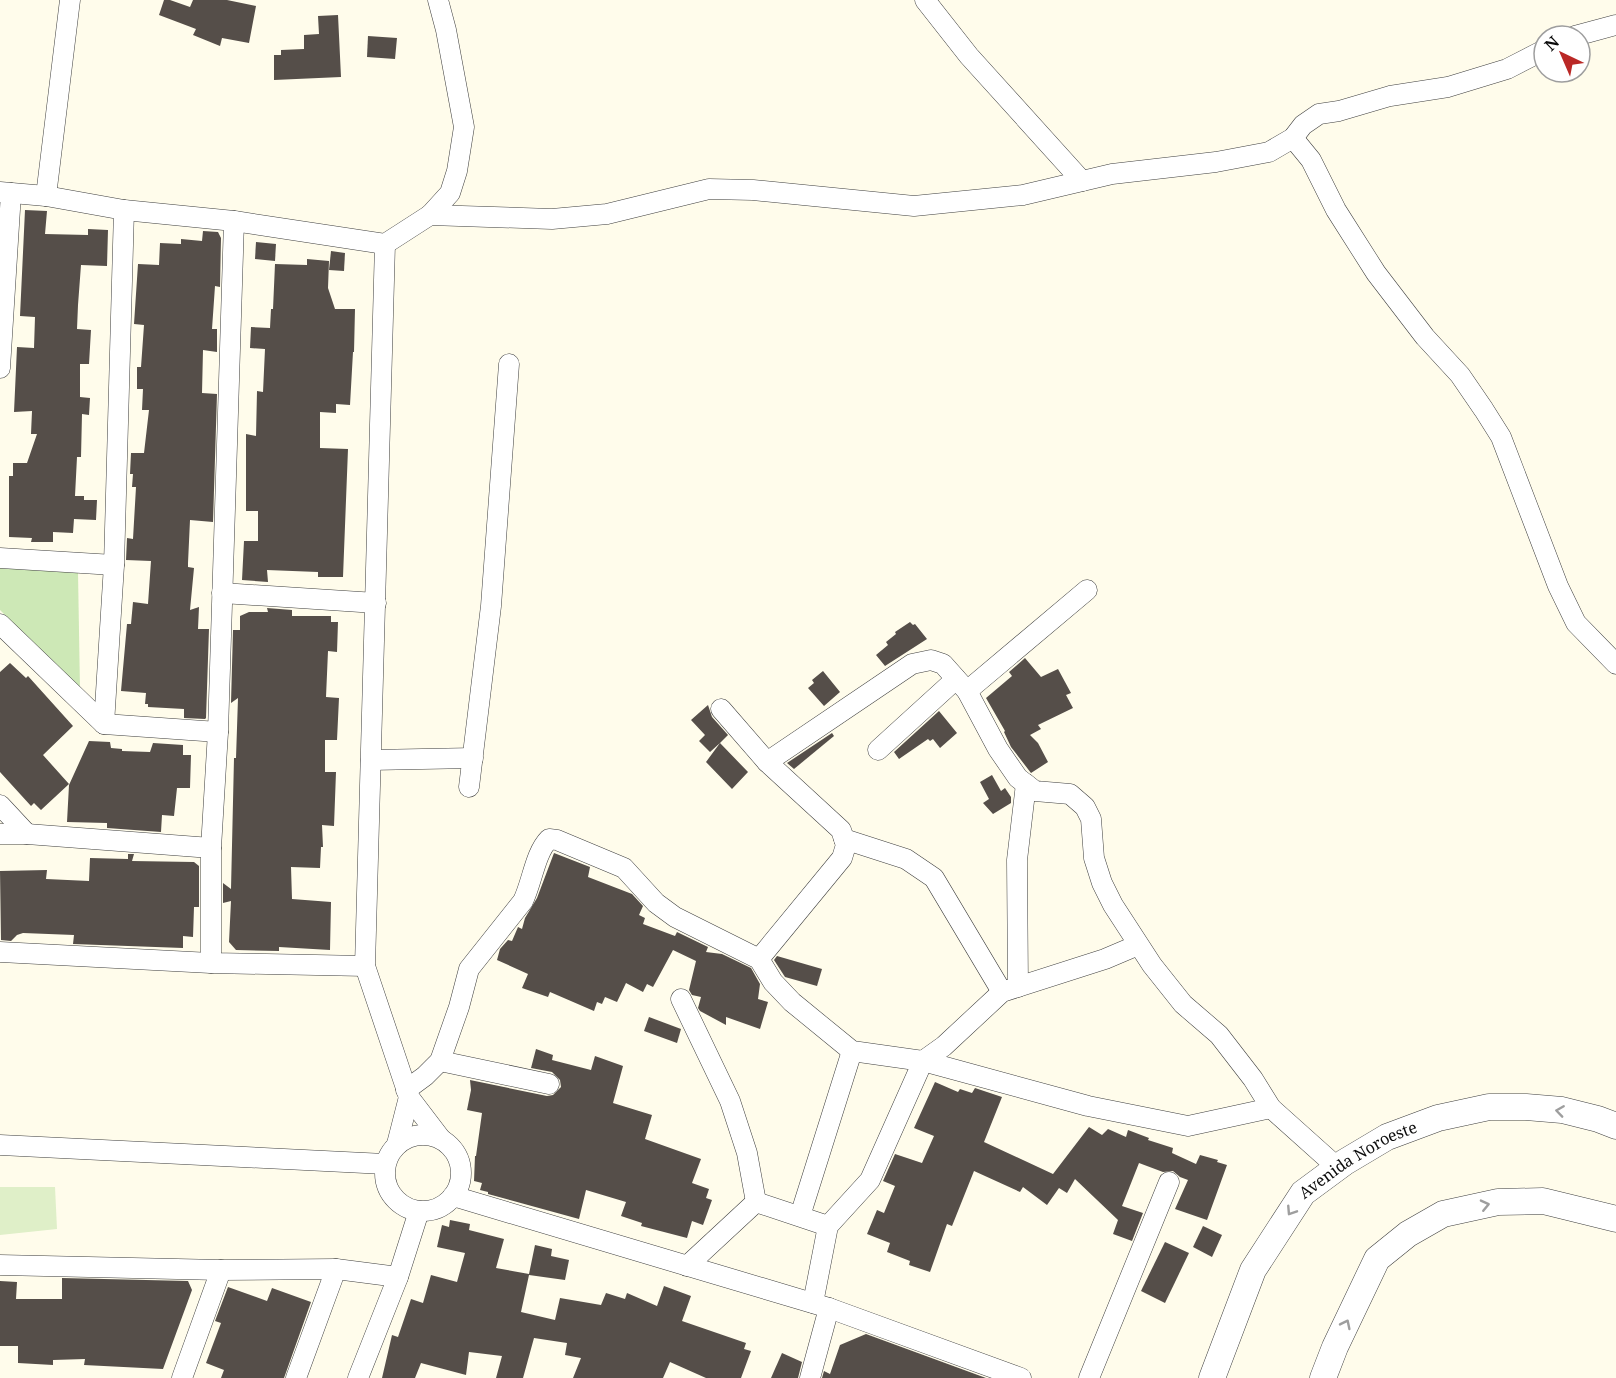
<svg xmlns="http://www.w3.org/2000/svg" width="1616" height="1378" font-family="'Noto Serif',serif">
  <rect width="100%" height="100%" fill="#fffceb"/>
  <polygon fill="#cde8b6" points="0,568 78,572 80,690 0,610"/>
  <polygon fill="#dfefc8" points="0,1187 55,1187 57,1229 0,1235"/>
  <g fill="#554e49">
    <polygon points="164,0 170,0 190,7 193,0 227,0 256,6 249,43 222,38 220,46 193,35 196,29 159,15"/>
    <polygon points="338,15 341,77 274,80 274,55 281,55 281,50 304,49 304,35 319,34 318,16"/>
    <polygon points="368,36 397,38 395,59 367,57"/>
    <polygon points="25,210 47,211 45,234 88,235 88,229 108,230 107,266 81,265 78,305 77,329 91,330 89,364 80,364 80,397 90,398 89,415 82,414 81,457 77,457 75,496 84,496 84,500 97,500 96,520 74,519 73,533 53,532 53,542 31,542 32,538 9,537 9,476 13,476 13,463 27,463 37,434 31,434 32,411 14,412 17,347 34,348 35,317 20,316"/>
    <polygon points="203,231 218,232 221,238 220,287 215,286 212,329 217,329 217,352 203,350 202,393 217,394 213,522 190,520 188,563 188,567 194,568 190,610 199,607 198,629 209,629 206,718 205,719 184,718 184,709 148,707 148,704 145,704 146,693 121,691 127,624 131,624 133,602 148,604 151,561 126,560 127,538 133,539 136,487 132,487 133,474 130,474 131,453 144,453 149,410 142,410 143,389 137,389 137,367 141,367 144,325 134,324 138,264 159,265 160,243 181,244 181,239 202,241"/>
    <polygon points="256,242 276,244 275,261 255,259"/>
    <polygon points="331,251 345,253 344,271 329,270"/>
    <polygon points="307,259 329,261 328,288 335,309 355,309 354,352 353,352 350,405 336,404 336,413 320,412 320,448 348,449 343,577 318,577 318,572 267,570 268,582 242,580 244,541 258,541 258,511 246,511 246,434 256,436 257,391 263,392 265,349 250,348 251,327 270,328 271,309 273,309 275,264 307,265"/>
    <polygon points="267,608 292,610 292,616 331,616 331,622 338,622 337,652 328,651 326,697 339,698 337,740 325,740 325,772 336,772 334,826 322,825 323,847 321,847 320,868 291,867 292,899 331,902 330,950 279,947 279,951 236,950 229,942 231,901 223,903 223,883 231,889 234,758 236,758 238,698 231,703 233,630 240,630 240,616 249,612 268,612"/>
    <polygon points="910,622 913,625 915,624 927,639 885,666 876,655 888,645 886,642 896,634 895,632"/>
    <polygon points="1025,658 1041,677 1058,669 1071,693 1066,695 1073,708 1038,725 1041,729 1030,735 1038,743 1048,762 1031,773 1011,747 1004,732 1005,731 986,698 1012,676 1009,672"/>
    <polygon points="10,663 26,678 28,676 73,726 43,755 69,784 41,810 34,803 31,806 0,772 0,672"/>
    <polygon points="823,671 840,692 824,706 808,688 814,683 812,680"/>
    <polygon points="708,705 712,717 728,735 720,743 748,772 732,789 706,762 720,743 710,752 699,741 705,735 691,720"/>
    <polygon points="939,711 957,733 940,748 933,739 930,741 928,739 899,759 894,752"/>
    <polygon points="832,733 834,736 794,769 787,763"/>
    <polygon points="89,741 110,742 111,748 122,749 122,751 150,752 153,743 183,745 183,755 191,755 190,788 177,788 174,816 162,815 161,832 107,828 107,823 67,822 69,785"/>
    <polygon points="992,775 1001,791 1005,788 1011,797 1011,803 993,814 983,803 989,799 980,782"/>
    <polygon points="554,853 590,867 588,877 632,894 643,906 639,915 645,918 643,924 675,936 677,932 708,947 706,952 722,954 751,968 760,984 758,999 768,1002 760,1029 726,1017 726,1025 700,1011 698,1008 701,997 692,995 689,990 696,961 673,950 653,987 647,984 643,992 626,983 617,1002 605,997 602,1004 597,1002 594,1011 550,992 548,997 522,988 528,974 497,960 500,949 508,940 512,941 518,927 522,929 525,918 537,898"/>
    <polygon points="128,854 134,854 132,861 194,862 199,866 199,907 194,907 193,937 183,936 183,948 73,944 74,935 23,933 17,935 11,941 1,940 0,871 47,870 46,879 89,881 90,858 128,859"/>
    <polygon points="777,956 822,969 817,986 785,977 774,960"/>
    <polygon points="649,1017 681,1029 677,1043 644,1031"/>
    <polygon points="536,1049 553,1055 552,1060 591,1070 595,1056 623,1066 613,1103 652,1115 645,1139 701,1159 692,1183 709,1189 706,1198 712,1200 703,1225 692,1221 687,1238 641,1226 642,1223 621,1216 626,1202 586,1190 579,1219 488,1194 488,1192 480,1190 482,1183 474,1181 475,1156 476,1156 482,1113 467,1110 471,1090 470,1080 547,1096 553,1095 561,1087 560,1080 552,1072 531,1068"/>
    <polygon points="935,1082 958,1092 960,1089 972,1093 975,1088 1002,1097 984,1142 1053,1174 1089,1127 1102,1135 1108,1129 1126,1137 1128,1130 1149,1138 1148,1140 1173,1148 1172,1153 1196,1164 1200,1155 1218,1160 1217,1162 1227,1165 1207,1220 1175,1209 1188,1180 1180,1177 1173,1171 1163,1172 1139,1163 1122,1206 1143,1213 1132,1241 1113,1234 1118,1220 1075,1179 1067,1193 1059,1188 1047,1205 1023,1187 1020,1192 974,1171 952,1226 947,1224 930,1272 909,1265 910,1261 887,1252 890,1243 867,1234 877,1210 884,1213 895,1186 883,1181 895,1154 922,1163 934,1136 914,1128"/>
    <polygon points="450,1220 470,1224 469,1230 504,1239 496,1268 529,1274 535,1245 552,1249 551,1256 569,1260 565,1280 529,1275 521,1312 555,1320 560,1298 601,1305 606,1293 625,1299 627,1293 657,1306 664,1286 691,1296 682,1321 746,1343 744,1349 751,1351 741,1378 706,1378 670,1362 663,1378 573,1378 581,1358 565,1355 567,1343 534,1338 523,1378 496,1378 502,1356 469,1352 466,1375 421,1363 415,1378 382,1378 392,1335 398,1337 411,1299 423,1303 431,1275 457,1282 465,1253 437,1247 442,1225 449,1227"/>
    <polygon points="1203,1226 1222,1235 1212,1257 1193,1247"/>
    <polygon points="1165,1242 1189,1253 1165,1303 1141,1291"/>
    <polygon points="62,1278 188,1281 192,1290 163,1369 84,1365 85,1359 53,1360 53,1365 18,1363 18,1346 0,1346 0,1281 17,1282 16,1299 62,1299"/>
    <polygon points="228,1287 267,1301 272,1288 311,1302 284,1378 221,1378 224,1370 206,1363 221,1323 215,1321"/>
    <polygon points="866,1334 986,1378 822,1378 824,1371 830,1374 840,1345"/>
    <polygon points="782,1353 802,1362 798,1378 771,1378"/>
  </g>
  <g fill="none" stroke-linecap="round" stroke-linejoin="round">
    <defs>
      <g id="minor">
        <polyline points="925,0 969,56 1082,181"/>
        <polyline points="1575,36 1616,25"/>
        <polyline points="1293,138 1311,160 1336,210 1376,273 1425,337 1460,375 1484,410 1501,437 1558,586 1576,623 1616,664"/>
        <polyline points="0,192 46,196 124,210 234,221 385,244 430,215 552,219 607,214 709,189 753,190 914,206 1023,195 1112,174 1216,162 1269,152 1293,138 1303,125 1319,114 1339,111 1390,96 1448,87 1507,69 1544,50"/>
        <polyline points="46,196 70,0"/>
        <polyline points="430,215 450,193 457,171 464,127 446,30 438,0"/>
        <polyline points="385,244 365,966 409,1097 441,1139"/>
        <polyline points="0,368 11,193"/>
        <polyline points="0,558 114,565"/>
        <polyline points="222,593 376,603"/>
        <polyline points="0,624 104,724 218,732"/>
        <polyline points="967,691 1087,590"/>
        <polyline points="721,709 767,762 841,830 846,845 842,858 759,959"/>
        <polyline points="104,724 114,565 124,210"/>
        <polyline points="878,750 956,679"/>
        <polyline points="371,760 473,758"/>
        <polyline points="767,762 912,664 931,660 943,664 967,691 998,749 1018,778 1035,791 1070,794 1085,807 1091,819 1094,858 1102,883 1113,905 1152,965 1183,1004 1219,1035 1253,1079 1271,1108 1338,1168"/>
        <polyline points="469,787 491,606 509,364"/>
        <polyline points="0,805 27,834"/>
        <polyline points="0,834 27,834 211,848"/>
        <polyline points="844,839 906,859 934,878 1002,992"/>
        <polyline points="0,952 211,963 365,966"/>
        <polyline points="211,963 211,848 218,732 234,221"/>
        <polyline points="1018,987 1017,860 1026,784"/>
        <polyline points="681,999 730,1101 747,1153 756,1202"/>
        <polyline points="440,1061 549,1084"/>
        <path d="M 406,1090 L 425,1076 L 440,1061 L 459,1007 L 469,969 L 523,901 C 532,883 535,853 549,839 L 557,840 L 624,868 L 656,903 L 675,917 L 759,959 L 773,982 L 792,1002 L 852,1051 L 923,1061 L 1088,1106 L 1188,1126 L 1271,1108"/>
        <circle cx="423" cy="1173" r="38"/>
        <polyline points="397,1144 409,1097"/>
        <polyline points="0,1145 385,1164"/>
        <polyline points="453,1196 829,1308 1021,1378"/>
        <polyline points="800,1216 852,1051"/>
        <polyline points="0,1265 221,1270 336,1269 398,1277"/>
        <polyline points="687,1266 756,1202 828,1226"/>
        <polyline points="813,1303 828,1226 870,1180 923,1061 944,1046 1002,992 1105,959 1138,945"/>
        <polyline points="182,1378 221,1270"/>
        <polyline points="296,1378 336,1269"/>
        <polyline points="358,1378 398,1277 419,1211"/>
        <polyline points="810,1378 829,1308"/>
        <polyline points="1089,1378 1169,1182"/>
      </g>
      <g id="tertiary">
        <path id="s1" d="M 1212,1378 L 1253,1270 L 1303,1193 L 1345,1162 L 1387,1137 L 1438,1118 L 1489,1107 L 1526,1107 L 1562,1110 L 1598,1119 L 1616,1126"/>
        <polyline points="1323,1378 1335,1347 1377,1259 1408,1234 1443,1214 1498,1202 1543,1201 1616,1219"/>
      </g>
    </defs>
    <use href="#minor" stroke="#3f3f3f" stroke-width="21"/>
    <use href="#tertiary" stroke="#3f3f3f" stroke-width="27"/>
    <use href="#minor" stroke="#fff" stroke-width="20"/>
    <use href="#tertiary" stroke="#fff" stroke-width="26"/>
  </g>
  <defs><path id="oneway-chevron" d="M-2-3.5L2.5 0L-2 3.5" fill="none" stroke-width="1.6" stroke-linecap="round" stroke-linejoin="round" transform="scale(1.5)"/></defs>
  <g stroke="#9e9e9e">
    <use href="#oneway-chevron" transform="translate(1560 1111) rotate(-172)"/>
    <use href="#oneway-chevron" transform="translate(1485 1205) rotate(-13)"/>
    <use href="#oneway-chevron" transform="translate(1291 1211) rotate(123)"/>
    <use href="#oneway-chevron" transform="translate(1346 1324) rotate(-64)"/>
  </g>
  <g text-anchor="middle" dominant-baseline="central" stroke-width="6" stroke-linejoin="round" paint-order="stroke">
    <g font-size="16" fill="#0c0c0c" stroke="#fff">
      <text stroke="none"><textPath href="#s1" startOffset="272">Avenida Noroeste</textPath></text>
    </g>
  </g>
  <g transform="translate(1562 54) rotate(316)"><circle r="28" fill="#ffffff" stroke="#9e9e9e" stroke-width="1.5"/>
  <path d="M0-4.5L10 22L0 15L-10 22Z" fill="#ba2826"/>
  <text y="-9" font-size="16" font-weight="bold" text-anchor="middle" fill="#0c0c0c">N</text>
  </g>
</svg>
